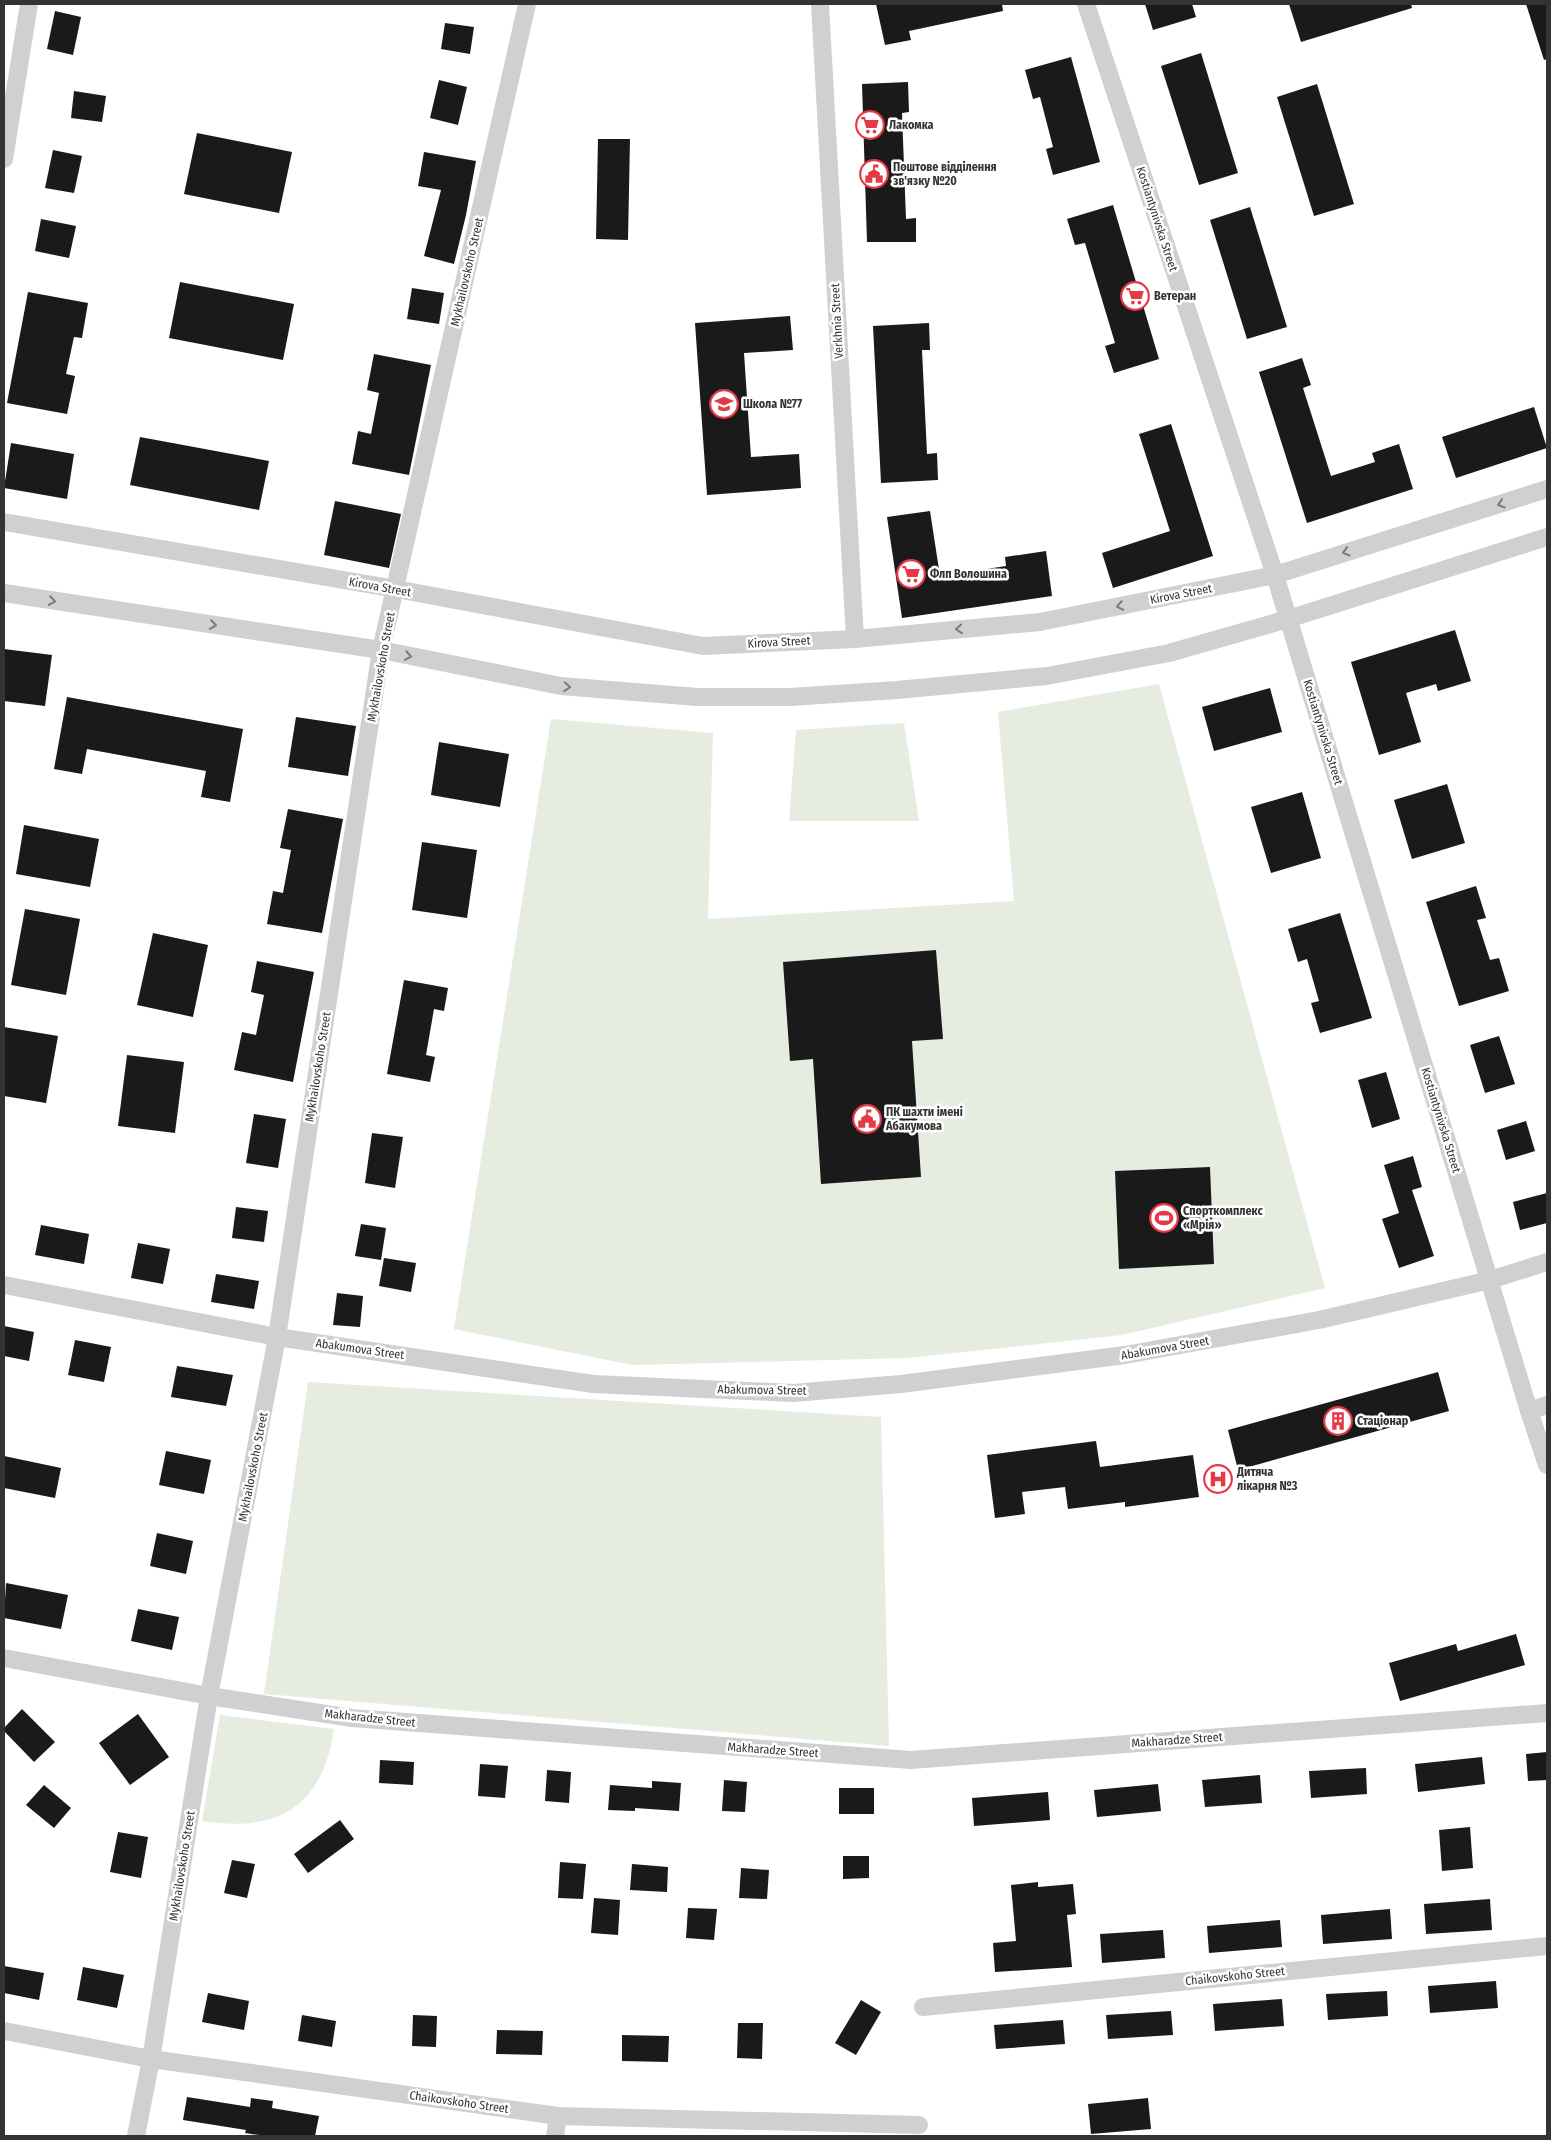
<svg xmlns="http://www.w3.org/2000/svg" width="1551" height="2140" font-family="'Fira Sans Condensed',sans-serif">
  <rect width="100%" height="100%" fill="#fff"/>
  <g fill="#e6ecdf">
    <polygon points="1159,684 1325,1288 1122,1335 908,1358 632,1365 454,1329 551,719 713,733 708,919 1014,901 998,712"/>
    <polygon points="904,723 919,821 789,821 796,730"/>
    <polygon points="308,1382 881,1417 889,1746 264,1694"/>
    <path d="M 220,1715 L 334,1729 C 323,1807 277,1833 202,1821 Z"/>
  </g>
  <g fill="#1a1a1a">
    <polygon points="876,4 1002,4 1003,11 909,31 911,40 885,45"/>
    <polygon points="1145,4 1192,4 1196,17 1153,30"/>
    <polygon points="1289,4 1411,4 1412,8 1301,42"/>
    <polygon points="1526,4 1547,4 1547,59 1544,60"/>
    <polygon points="55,11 81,17 73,55 47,49"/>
    <polygon points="445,23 474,27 470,54 441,49"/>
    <polygon points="1201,53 1238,173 1199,185 1161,66"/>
    <polygon points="1071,57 1100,162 1053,175 1046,149 1053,147 1040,97 1033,99 1025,70"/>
    <polygon points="439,80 467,87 458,125 430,118"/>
    <polygon points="908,82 909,112 902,113 906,219 916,218 916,242 867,242 862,84"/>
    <polygon points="1317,84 1354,204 1314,216 1277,97"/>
    <polygon points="74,91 106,96 102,122 71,118"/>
    <polygon points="197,133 292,152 279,213 184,194"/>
    <polygon points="598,139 630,139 628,240 596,239"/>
    <polygon points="53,150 82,156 74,193 45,188"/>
    <polygon points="424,152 476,161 466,215 454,264 424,256 441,190 418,186"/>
    <polygon points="1113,205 1159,359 1114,373 1105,346 1115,343 1085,243 1075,245 1067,219"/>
    <polygon points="1250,207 1287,327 1247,339 1210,220"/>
    <polygon points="41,219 76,226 69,258 35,251"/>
    <polygon points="180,282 294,304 283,360 169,338"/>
    <polygon points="412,288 444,293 439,324 407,319"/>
    <polygon points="28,292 88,303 82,338 74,337 66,374 75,376 67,414 7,403"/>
    <polygon points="790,316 793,350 744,353 751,457 799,454 801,488 707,495 695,323"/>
    <polygon points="929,323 930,350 922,350 927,454 937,453 938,480 881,483 873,326"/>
    <polygon points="374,354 431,365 409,475 352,464 358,431 371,434 379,393 367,390"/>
    <polygon points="1302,358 1311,385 1303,388 1331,476 1375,462 1372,453 1399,444 1413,489 1307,523 1259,372"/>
    <polygon points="1534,407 1547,448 1456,478 1442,437"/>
    <polygon points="1171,424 1213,556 1113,588 1102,553 1170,531 1139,434"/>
    <polygon points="140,437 269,461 259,510 130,485"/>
    <polygon points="11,443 74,454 67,499 4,488"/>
    <polygon points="335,501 401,514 389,568 324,555"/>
    <polygon points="930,511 940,576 1006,566 1005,557 1046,551 1052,596 902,618 887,517"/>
    <polygon points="1455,630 1471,681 1438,691 1436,684 1406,693 1421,742 1379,755 1351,662"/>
    <polygon points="4,649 52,655 45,706 4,701"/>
    <polygon points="1270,688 1282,732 1214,751 1202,707"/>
    <polygon points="67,697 243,729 230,802 201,797 206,771 87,749 82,774 54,769"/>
    <polygon points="296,717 356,726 348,776 288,767"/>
    <polygon points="439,742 509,754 500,807 431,795"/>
    <polygon points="1447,784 1465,843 1412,859 1394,800"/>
    <polygon points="1302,792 1321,858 1271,873 1251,807"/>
    <polygon points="288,809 343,819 322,933 267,924 273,891 283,893 291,850 280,848"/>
    <polygon points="24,825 99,839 90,887 16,874"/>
    <polygon points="422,842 477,850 467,918 412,910"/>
    <polygon points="1476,886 1486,918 1477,920 1490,960 1499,958 1509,991 1459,1006 1426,902"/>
    <polygon points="25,909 80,919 66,995 11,985"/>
    <polygon points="1340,913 1372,1018 1320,1033 1311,1003 1319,1001 1307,959 1298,962 1288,929"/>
    <polygon points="153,933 208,945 193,1017 137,1005"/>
    <polygon points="936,950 943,1039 912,1041 921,1177 821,1184 813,1059 790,1061 783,962"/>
    <polygon points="257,961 314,972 293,1082 234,1070 242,1032 256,1035 264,995 251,992"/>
    <polygon points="404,980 448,988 444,1011 434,1009 426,1055 435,1057 430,1082 387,1074"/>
    <polygon points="4,1027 58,1036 46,1103 4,1096"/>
    <polygon points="1499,1036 1515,1084 1485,1093 1470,1045"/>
    <polygon points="127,1055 184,1062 175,1133 118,1126"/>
    <polygon points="1386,1072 1400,1119 1372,1128 1358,1080"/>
    <polygon points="254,1114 286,1119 278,1168 246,1163"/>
    <polygon points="1526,1121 1535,1151 1506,1160 1497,1130"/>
    <polygon points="372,1133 403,1137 395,1188 365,1183"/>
    <polygon points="1413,1156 1422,1187 1412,1190 1434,1256 1399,1268 1382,1219 1399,1213 1384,1165"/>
    <polygon points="1210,1167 1214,1264 1119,1269 1115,1171"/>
    <polygon points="1547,1193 1547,1223 1520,1230 1513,1202"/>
    <polygon points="236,1207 268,1211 264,1242 232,1238"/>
    <polygon points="361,1224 386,1228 381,1260 355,1256"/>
    <polygon points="41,1225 89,1234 84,1264 35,1255"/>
    <polygon points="138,1243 170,1249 163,1284 131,1278"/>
    <polygon points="384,1258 416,1263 411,1292 379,1286"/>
    <polygon points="216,1274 259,1281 254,1309 211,1302"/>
    <polygon points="337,1293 363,1296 360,1327 333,1325"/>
    <polygon points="4,1326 34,1332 29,1361 4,1356"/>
    <polygon points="75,1340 111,1347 104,1382 68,1375"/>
    <polygon points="177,1366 233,1375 226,1406 171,1397"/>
    <polygon points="1438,1372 1449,1411 1238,1470 1228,1430"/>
    <polygon points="1096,1441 1100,1467 1193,1455 1199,1497 1125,1507 1125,1502 1068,1509 1065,1487 1022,1492 1025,1514 995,1518 987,1455"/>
    <polygon points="166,1451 211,1460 204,1494 159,1485"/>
    <polygon points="4,1456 61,1468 55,1498 4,1488"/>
    <polygon points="157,1533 193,1541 186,1574 150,1566"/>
    <polygon points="6,1583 68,1595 61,1629 4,1618"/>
    <polygon points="138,1609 179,1617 172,1650 131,1641"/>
    <polygon points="1516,1634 1525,1665 1400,1701 1389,1663 1456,1644 1458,1651"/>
    <polygon points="22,1709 55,1742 34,1762 4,1731 4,1728"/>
    <polygon points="138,1714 169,1757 130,1785 99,1743"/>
    <polygon points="1547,1752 1547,1780 1528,1781 1526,1754"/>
    <polygon points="1482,1757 1485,1784 1418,1792 1415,1764"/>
    <polygon points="380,1760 414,1762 413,1785 379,1783"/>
    <polygon points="480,1764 508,1766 505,1798 478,1796"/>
    <polygon points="1366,1768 1367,1794 1311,1798 1309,1771"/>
    <polygon points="547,1770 571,1772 569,1803 545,1801"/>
    <polygon points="1260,1775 1262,1803 1205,1807 1202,1780"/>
    <polygon points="724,1780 747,1782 745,1812 722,1811"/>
    <polygon points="652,1781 681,1783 679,1811 635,1808 635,1811 608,1810 610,1785 652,1788"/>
    <polygon points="1158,1784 1161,1811 1097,1817 1094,1790"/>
    <polygon points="44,1785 71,1808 54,1828 26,1805"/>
    <rect x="839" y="1788" width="35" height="26"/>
    <polygon points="1048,1792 1050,1820 974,1826 972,1798"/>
    <polygon points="340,1820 354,1839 308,1873 294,1854"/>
    <polygon points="1470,1827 1473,1868 1442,1871 1439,1830"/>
    <polygon points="118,1832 148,1837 141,1878 110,1872"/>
    <polygon points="843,1856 869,1856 869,1878 843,1879"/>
    <polygon points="232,1860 255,1864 247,1898 224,1893"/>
    <polygon points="560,1862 586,1864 583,1899 558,1898"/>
    <polygon points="632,1864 668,1867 667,1892 630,1890"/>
    <polygon points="741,1868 769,1870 767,1899 739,1898"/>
    <polygon points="1038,1882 1038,1887 1073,1884 1076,1914 1067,1915 1072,1967 995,1972 993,1943 1016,1941 1011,1885"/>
    <polygon points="594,1898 620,1900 618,1935 591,1933"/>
    <polygon points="1490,1899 1492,1930 1426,1934 1424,1904"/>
    <polygon points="688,1908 717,1909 714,1940 686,1938"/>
    <polygon points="1390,1909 1392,1939 1323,1944 1321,1915"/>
    <polygon points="1280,1920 1282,1947 1209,1953 1207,1926"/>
    <polygon points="1163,1930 1165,1958 1102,1963 1100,1934"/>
    <polygon points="4,1966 44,1973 39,2000 4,1993"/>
    <polygon points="83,1967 124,1975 117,2008 77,2000"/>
    <polygon points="1496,1981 1498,2008 1430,2013 1428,1986"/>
    <polygon points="1387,1991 1388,2016 1328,2020 1326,1994"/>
    <polygon points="208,1993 249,2001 244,2030 202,2022"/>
    <polygon points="1282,1999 1284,2026 1215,2031 1213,2004"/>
    <polygon points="861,2000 881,2012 856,2055 835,2043"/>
    <polygon points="1171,2011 1173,2035 1108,2039 1106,2015"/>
    <polygon points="302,2015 336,2021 332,2047 298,2041"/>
    <polygon points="413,2015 437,2016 436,2047 412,2046"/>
    <polygon points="1063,2020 1065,2044 996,2049 994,2025"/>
    <polygon points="738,2023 763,2023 762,2059 737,2058"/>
    <polygon points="497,2030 543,2031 542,2055 496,2054"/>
    <polygon points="622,2035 669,2036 668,2062 622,2061"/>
    <polygon points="187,2097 250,2107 251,2098 273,2101 272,2108 319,2116 315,2136 265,2136 245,2133 246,2130 183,2120"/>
    <polygon points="1148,2098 1151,2129 1091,2134 1088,2104"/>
  </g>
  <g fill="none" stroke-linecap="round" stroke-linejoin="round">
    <g stroke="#d0d0d0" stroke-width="18">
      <polyline points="820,4 855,639"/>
      <polyline points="1086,4 1275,575 1529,1411 1547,1465"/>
      <polyline points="4,159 29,4"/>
      <polyline points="4,522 396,589 703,646 855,639 1040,622 1275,575 1547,489"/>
      <polyline points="4,593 381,650 561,686 697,697 790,697 897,690 1047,676 1169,653 1288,619 1547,537"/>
      <polyline points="4,1285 277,1337 593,1384 793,1393 901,1384 1125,1355 1319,1320 1490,1280 1547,1262"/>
      <polyline points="1529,1411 1547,1405"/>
      <polyline points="4,1658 209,1696 352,1718 911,1760 1547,1713"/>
      <polyline points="923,2007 1547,1946"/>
      <polyline points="4,2031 151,2059 558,2116 919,2125"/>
      <polyline points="136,2136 151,2059 209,1696 277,1337 381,650 527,4"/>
      <polyline points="555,2136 558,2116"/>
    </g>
  </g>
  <defs><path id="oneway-chevron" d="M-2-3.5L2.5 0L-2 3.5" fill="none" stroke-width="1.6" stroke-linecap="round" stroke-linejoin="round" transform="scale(1.25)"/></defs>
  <g stroke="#7a7a7a">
    <use href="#oneway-chevron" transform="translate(1501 504) rotate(163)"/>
    <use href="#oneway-chevron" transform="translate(1346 552) rotate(163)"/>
    <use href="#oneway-chevron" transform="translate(52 601) rotate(9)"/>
    <use href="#oneway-chevron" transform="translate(1120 606) rotate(169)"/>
    <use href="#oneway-chevron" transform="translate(213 625) rotate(9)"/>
    <use href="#oneway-chevron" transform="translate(959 629) rotate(175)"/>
    <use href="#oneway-chevron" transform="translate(408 656) rotate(11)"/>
    <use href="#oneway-chevron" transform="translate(567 687) rotate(5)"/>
  </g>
  <defs>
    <symbol id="supermarket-ring" viewBox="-11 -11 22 22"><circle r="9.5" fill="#fff" stroke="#e63946" stroke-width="1.5"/><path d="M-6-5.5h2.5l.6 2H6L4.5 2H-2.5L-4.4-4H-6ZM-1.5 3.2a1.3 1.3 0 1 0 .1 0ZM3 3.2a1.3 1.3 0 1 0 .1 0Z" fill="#e63946"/></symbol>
    <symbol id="civic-ring" viewBox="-11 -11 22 22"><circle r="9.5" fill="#fff" stroke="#e63946" stroke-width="1.5"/><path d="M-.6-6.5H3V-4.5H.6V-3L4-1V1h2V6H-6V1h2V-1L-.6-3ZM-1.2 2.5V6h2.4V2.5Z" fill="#e63946"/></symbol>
    <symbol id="school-ring" viewBox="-11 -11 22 22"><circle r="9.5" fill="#fff" stroke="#e63946" stroke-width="1.5"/><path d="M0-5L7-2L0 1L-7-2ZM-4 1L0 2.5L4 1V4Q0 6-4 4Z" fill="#e63946"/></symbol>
    <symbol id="stadium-ring" viewBox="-11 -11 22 22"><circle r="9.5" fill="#fff" stroke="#e63946" stroke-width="1.5"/><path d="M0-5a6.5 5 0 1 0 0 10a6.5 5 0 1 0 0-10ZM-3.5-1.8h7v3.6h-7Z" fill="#e63946"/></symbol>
    <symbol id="building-ring" viewBox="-11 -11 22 22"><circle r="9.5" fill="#fff" stroke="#e63946" stroke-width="1.5"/><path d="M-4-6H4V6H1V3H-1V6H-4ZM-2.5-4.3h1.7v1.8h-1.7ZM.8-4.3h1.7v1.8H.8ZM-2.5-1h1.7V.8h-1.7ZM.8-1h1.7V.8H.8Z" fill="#e63946"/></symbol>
    <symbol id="hospital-ring" viewBox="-11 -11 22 22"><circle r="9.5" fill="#fff" stroke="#e63946" stroke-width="1.5"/><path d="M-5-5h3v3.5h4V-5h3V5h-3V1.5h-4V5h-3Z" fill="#e63946"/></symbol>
  </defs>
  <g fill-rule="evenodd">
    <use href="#supermarket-ring" x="854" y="109" width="32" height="32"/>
    <use href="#civic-ring" x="858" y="158" width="32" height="32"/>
    <use href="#supermarket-ring" x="1119" y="280" width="32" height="32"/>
    <use href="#school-ring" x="708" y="388" width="32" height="32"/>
    <use href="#supermarket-ring" x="895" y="558" width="32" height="32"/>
    <use href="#civic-ring" x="851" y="1103" width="32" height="32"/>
    <use href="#stadium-ring" x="1148" y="1202" width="32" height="32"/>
    <use href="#building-ring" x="1322" y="1405" width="32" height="32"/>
    <use href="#hospital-ring" x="1202" y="1463" width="32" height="32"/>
  </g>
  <g text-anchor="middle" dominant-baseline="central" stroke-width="5" stroke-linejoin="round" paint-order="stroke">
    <g font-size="12" font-weight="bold" fill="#333" stroke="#fff" text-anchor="start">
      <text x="889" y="125">Лакомка</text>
      <text x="893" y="167">Поштове відділення<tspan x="893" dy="14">зв'язку №20</tspan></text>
      <text x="1154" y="296">Ветеран</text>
      <text x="743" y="404">Школа №77</text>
      <text x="930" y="574">Флп Волошина</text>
      <text x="886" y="1112">ПК шахти імені<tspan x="886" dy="14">Абакумова</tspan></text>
      <text x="1183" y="1211">Спорткомплекс<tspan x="1183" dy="14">«Мрія»</tspan></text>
      <text x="1357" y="1421">Стаціонар</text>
      <text x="1237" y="1472">Дитяча<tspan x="1237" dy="14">лікарня №3</tspan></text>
    </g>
    <g font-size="12" fill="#333" stroke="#fff">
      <text transform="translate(1157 219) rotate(72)">Kostiantynivska Street</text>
      <text transform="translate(467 272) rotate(-77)">Mykhailovskoho Street</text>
      <text transform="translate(837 321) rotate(-93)">Verkhnia Street</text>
      <text transform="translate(380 587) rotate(10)">Kirova Street</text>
      <text transform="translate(1181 594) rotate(-11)">Kirova Street</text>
      <text transform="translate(779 642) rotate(-3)">Kirova Street</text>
      <text transform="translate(381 667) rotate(-80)">Mykhailovskoho Street</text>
      <text transform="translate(1323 732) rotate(73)">Kostiantynivska Street</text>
      <text transform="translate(318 1067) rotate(-81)">Mykhailovskoho Street</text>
      <text transform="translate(1441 1120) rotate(73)">Kostiantynivska Street</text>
      <text transform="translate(1165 1348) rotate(-10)">Abakumova Street</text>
      <text transform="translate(360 1349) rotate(8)">Abakumova Street</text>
      <text transform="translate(762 1390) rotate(1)">Abakumova Street</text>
      <text transform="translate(253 1467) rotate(-79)">Mykhailovskoho Street</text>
      <text transform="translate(370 1718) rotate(6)">Makharadze Street</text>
      <text transform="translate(1177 1740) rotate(-4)">Makharadze Street</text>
      <text transform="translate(773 1750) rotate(4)">Makharadze Street</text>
      <text transform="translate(182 1866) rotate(-81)">Mykhailovskoho Street</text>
      <text transform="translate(1235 1976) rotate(-6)">Chaikovskoho Street</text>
      <text transform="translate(459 2102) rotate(8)">Chaikovskoho Street</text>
    </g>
  </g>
  <rect width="1551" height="2140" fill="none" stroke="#333333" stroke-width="10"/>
</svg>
